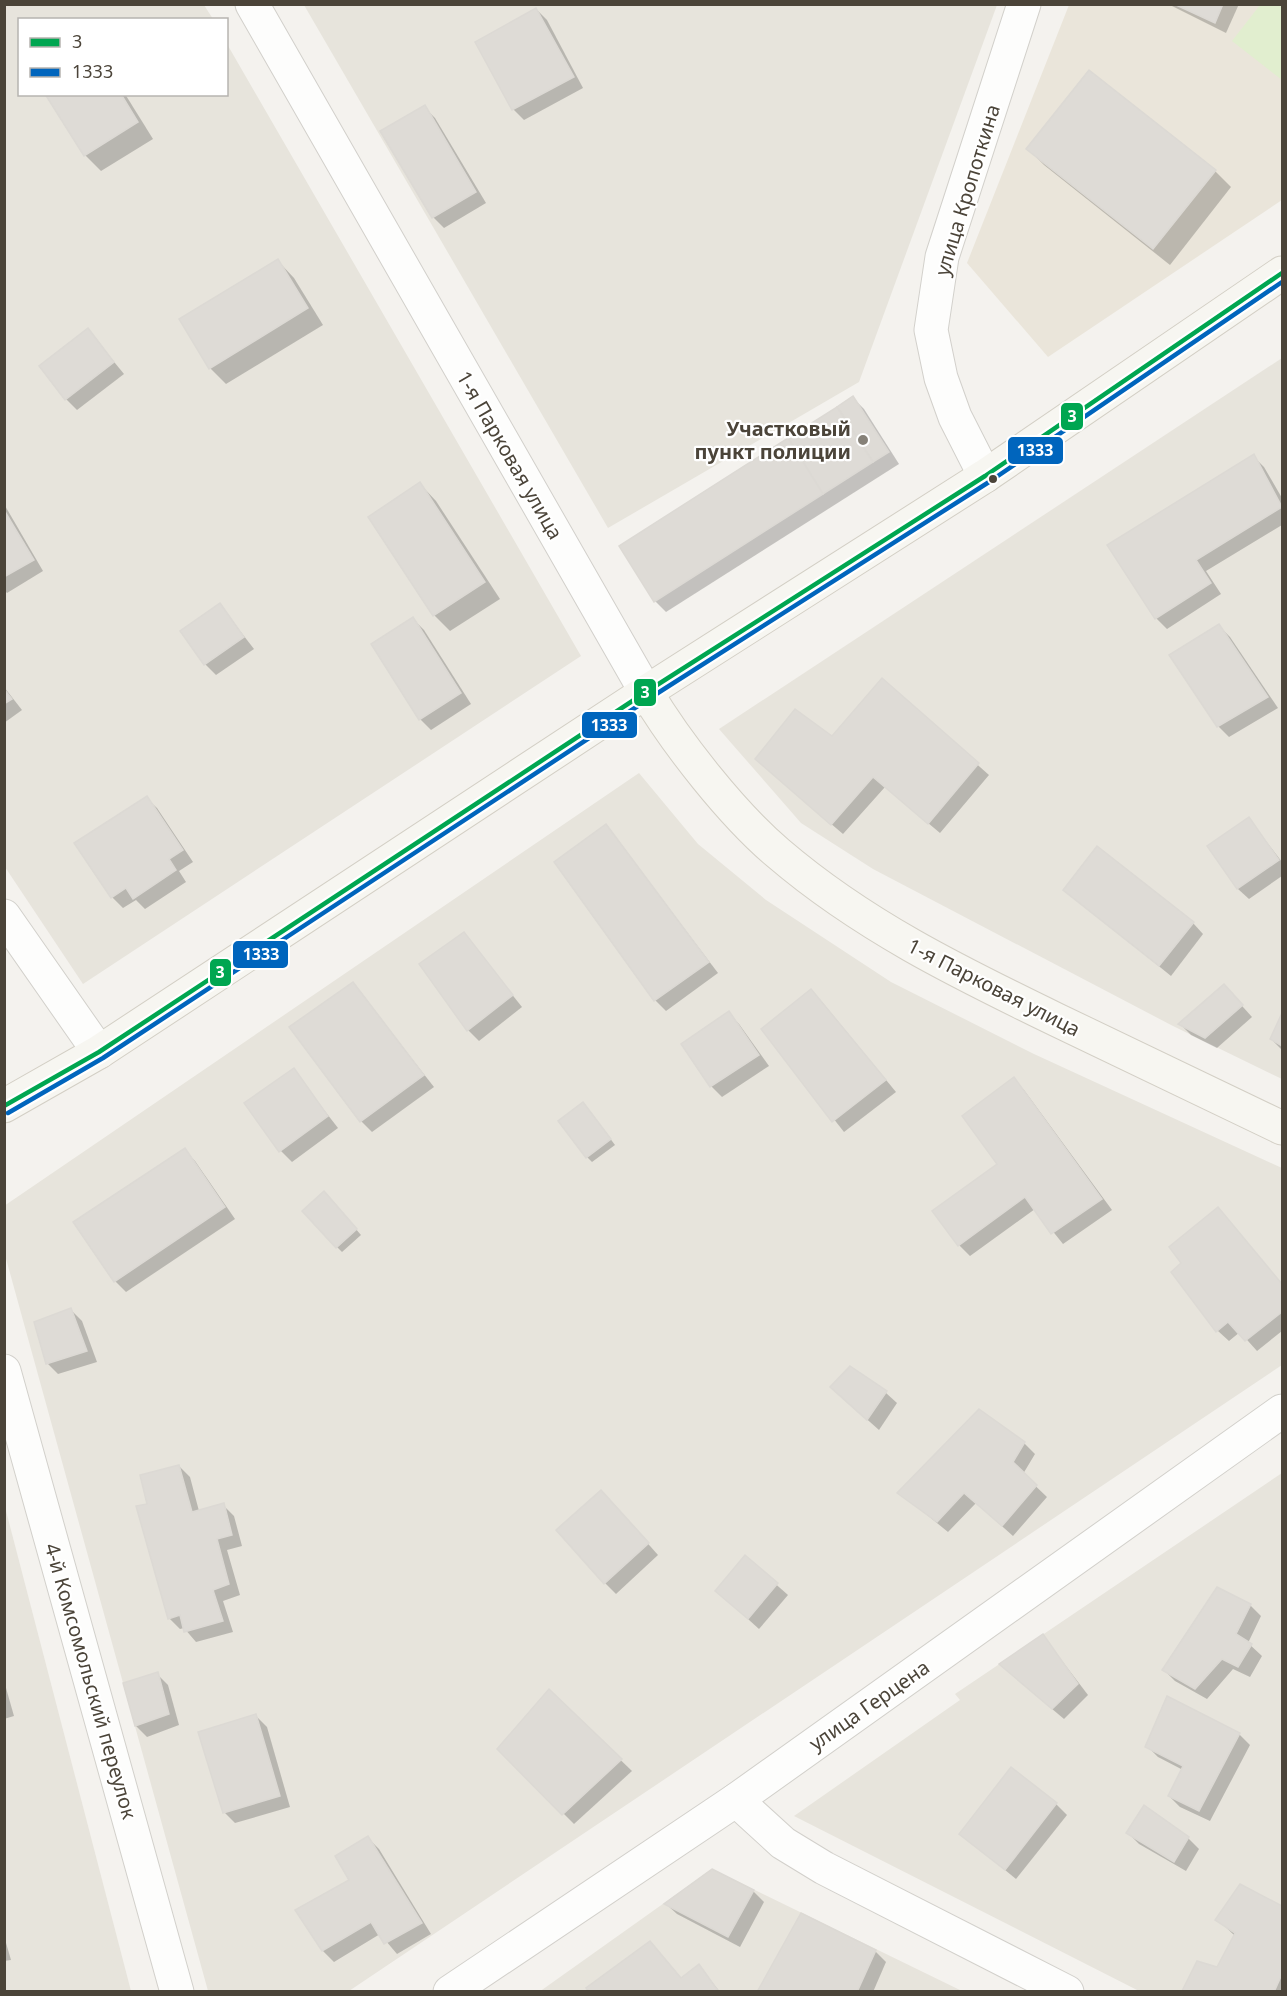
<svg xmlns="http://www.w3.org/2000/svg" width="1287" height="1996" font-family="'Noto Sans',sans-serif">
  <rect width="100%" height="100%" fill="#f4f2ee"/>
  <g fill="#e7e4dc">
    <polygon points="4,5 204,5 213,19 20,20 20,94 226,94 227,44 581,656 83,984 5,867"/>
    <polygon points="304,5 997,5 859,382 608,528"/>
    <polygon points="1282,358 1282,1079 1173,1026 873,869 801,823 719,729"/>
    <polygon points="639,773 698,844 766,900 891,982 1034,1054 1282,1168 1282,1365 349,1991 208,1991 5,1255 4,1206"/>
    <polygon points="1282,1473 1282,1991 1139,1991 794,1816 960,1700 955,1694"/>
    <polygon points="4,1507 5,1507 131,1991 5,1991"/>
    <polygon points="712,1869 962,1991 539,1992"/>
  </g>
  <polygon fill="#eae5da" points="1069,5 1282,5 1282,200 1048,357 967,263"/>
  <polygon fill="#e1eecf" points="1260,5 1282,5 1282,80 1232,41"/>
  <g fill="#0003">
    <polygon points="1168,4 1239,4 1226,33"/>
    <polygon points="536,9 547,20 583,88 524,120 513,109"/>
    <polygon points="47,94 125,94 153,139 101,171 85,155"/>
    <polygon points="424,107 435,118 486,203 444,228 433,217"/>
    <polygon points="1028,149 1215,171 1231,187 1170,265 1044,165"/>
    <polygon points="278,261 294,278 323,325 226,384 210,368"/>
    <polygon points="88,330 124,374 77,410 66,399"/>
    <polygon points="853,398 864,409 899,464 666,612 655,601"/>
    <polygon points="1253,456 1264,467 1282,498 1282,525 1206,571 1221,594 1167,629 1156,618"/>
    <polygon points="420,484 436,501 500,599 450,631 434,615"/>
    <polygon points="4,504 43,571 7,593 4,590"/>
    <polygon points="220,605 254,649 216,675 205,664"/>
    <polygon points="413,619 424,630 471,704 431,730 420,719"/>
    <polygon points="1219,626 1230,637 1278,708 1229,737 1218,726"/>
    <polygon points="882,680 989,775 940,833 885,787 843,834 768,770 832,738"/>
    <polygon points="4,687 22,710 4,723"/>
    <polygon points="146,798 157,808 193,862 179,871 186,882 145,909 136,900 123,908 112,897 77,844"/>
    <polygon points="1249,819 1282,862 1282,876 1249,899 1238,889 1209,846"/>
    <polygon points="606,826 718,973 666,1011 655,1000"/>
    <polygon points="1065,890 1193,923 1203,934 1171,976"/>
    <polygon points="464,934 522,1007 479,1041 468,1030"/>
    <polygon points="353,984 434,1087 372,1132 361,1121"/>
    <polygon points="1234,997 1252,1017 1217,1048 1191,1035 1180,1024"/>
    <polygon points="822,1002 896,1092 844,1132 763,1029"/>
    <polygon points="728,1013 739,1024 769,1066 722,1097 711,1086"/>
    <polygon points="1282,1017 1282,1050 1271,1039"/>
    <polygon points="293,1070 338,1128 292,1162 281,1151"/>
    <polygon points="1013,1079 1024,1090 1112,1210 1063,1244 1035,1209 970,1256 959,1245 999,1164"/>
    <polygon points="588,1109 615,1145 592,1162 587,1157"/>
    <polygon points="184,1150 195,1161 235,1219 126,1292 115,1281"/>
    <polygon points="329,1198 361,1235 342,1252 337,1247"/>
    <polygon points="1228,1220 1282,1284 1282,1331 1257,1351 1240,1332 1229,1341 1218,1331"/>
    <polygon points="71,1310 82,1321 97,1362 58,1374 47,1363"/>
    <polygon points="886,1393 897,1403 879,1430 843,1398"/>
    <polygon points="1024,1443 1035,1454 1023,1474 1047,1497 1013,1536 976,1503 948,1532 900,1493"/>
    <polygon points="179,1466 190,1477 199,1511 223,1505 234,1516 242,1546 227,1550 240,1595 223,1601 233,1632 196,1642 184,1628 180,1629 169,1618 149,1505"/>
    <polygon points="612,1503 658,1555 616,1594 605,1583"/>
    <polygon points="745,1557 788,1595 759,1629 728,1601"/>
    <polygon points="1250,1605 1261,1616 1248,1643 1262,1656 1250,1677 1233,1669 1207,1699 1175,1681 1164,1670"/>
    <polygon points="1043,1636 1088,1695 1064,1719 1012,1675"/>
    <polygon points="157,1674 168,1685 179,1725 147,1737 136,1726"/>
    <polygon points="4,1681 14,1716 4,1719"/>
    <polygon points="549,1691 632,1771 574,1824 499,1749"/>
    <polygon points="256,1716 267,1727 290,1807 235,1823 224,1812"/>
    <polygon points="1239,1734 1250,1745 1210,1821 1180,1807 1169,1796 1183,1770 1158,1757 1147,1746"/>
    <polygon points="1056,1804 1067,1815 1016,1879 961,1834"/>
    <polygon points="1145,1808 1188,1838 1199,1849 1186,1871 1139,1844 1128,1833"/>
    <polygon points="368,1838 379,1849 431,1934 397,1954 380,1934 334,1962 323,1951 297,1911 351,1881"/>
    <polygon points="1240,1886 1282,1908 1282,1992 1184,1992 1218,1969 1235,1936 1217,1919"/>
    <polygon points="753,1891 764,1902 740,1947 677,1914 666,1904"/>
    <polygon points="4,1936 11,1960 4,1961"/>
    <polygon points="875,1951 886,1962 873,1992 759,1992"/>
    <polygon points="699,1966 720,1992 591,1992 682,1979"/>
  </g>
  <g fill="#dedbd6" stroke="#dcd9d4" stroke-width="1.5">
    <polygon points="1174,4 1223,4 1215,23"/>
    <polygon points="536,8 574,77 512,110 475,42"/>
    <polygon points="1089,70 1216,170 1153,249 1026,149"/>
    <polygon points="45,94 121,94 138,122 84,156"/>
    <polygon points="425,105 476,192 432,218 380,131"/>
    <polygon points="278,259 308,308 209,369 179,319"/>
    <polygon points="88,328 114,362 65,400 39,366"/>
    <polygon points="853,396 889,452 873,462 837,407"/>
    <polygon points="837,407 873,462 823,494 788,438"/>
    <polygon points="788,438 823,494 654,602 619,546"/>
    <polygon points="1254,454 1282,507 1196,560 1211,583 1155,619 1107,545"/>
    <polygon points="420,482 485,582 433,616 368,517"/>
    <polygon points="4,510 34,560 4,577"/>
    <polygon points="220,603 244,637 204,665 180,631"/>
    <polygon points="413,617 461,693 419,720 371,644"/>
    <polygon points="1219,624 1268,697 1217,727 1169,655"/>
    <polygon points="882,678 979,763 928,824 873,777 831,825 755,759 795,709 832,736"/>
    <polygon points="4,689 12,699 4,704"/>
    <polygon points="147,796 183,850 169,859 176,870 133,899 126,888 111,898 74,843"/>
    <polygon points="1249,817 1279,860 1237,889 1207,846"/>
    <polygon points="606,824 709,962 654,1001 554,862"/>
    <polygon points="1097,846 1194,922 1159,966 1063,890"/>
    <polygon points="464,932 513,995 467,1031 419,964"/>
    <polygon points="353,982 424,1075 360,1122 289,1027"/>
    <polygon points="1224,984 1243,1005 1205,1038 1178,1024"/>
    <polygon points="811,989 886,1080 832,1122 761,1029"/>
    <polygon points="729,1011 759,1055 710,1087 681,1044"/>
    <polygon points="1282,1013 1282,1046 1270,1039"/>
    <polygon points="294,1068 328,1116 279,1152 244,1103"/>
    <polygon points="1014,1077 1102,1199 1051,1234 1025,1197 958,1246 932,1211 997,1164 962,1116"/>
    <polygon points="583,1102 611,1139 586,1158 558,1121"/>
    <polygon points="185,1148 225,1207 114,1282 73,1222"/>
    <polygon points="324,1191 357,1229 336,1248 302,1211"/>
    <polygon points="1218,1207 1282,1284 1282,1312 1245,1341 1228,1322 1216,1332 1171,1272 1181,1263 1169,1247"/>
    <polygon points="71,1308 87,1351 46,1364 34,1322"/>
    <polygon points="850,1366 887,1391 867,1420 830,1387"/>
    <polygon points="979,1409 1025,1442 1013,1462 1037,1485 1002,1526 964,1493 937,1522 897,1493"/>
    <polygon points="179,1465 192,1512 224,1503 232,1535 217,1539 229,1584 213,1590 223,1621 184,1632 180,1615 168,1619 136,1506 147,1504 140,1475"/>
    <polygon points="601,1490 649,1543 604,1584 556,1530"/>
    <polygon points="745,1555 778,1583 748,1619 715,1591"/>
    <polygon points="1217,1587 1251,1604 1236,1634 1252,1644 1238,1667 1222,1659 1195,1689 1162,1670"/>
    <polygon points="1043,1634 1078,1684 1052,1709 999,1664"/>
    <polygon points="158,1672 169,1714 135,1726 123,1683"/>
    <polygon points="549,1689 622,1759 562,1815 497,1749"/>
    <polygon points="1167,1696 1240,1733 1199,1811 1168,1796 1183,1766 1145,1747"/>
    <polygon points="256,1714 280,1796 223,1813 198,1732"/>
    <polygon points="1011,1767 1057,1803 1005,1870 959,1834"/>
    <polygon points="1144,1805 1189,1837 1174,1862 1126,1833"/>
    <polygon points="368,1836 422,1923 384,1944 371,1922 322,1951 295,1910 349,1880 335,1856"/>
    <polygon points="712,1869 754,1890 728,1937 664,1904"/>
    <polygon points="1240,1884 1282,1906 1282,1974 1274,1992 1182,1991 1197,1961 1217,1967 1235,1933 1215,1920"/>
    <polygon points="801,1913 876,1950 857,1992 757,1992"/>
    <polygon points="650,1941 681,1978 699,1964 719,1992 589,1992 586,1988"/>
  </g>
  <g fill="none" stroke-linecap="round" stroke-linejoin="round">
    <defs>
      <g id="street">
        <polyline points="252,4 646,692"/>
        <polyline points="985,476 955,417 941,378 931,330 942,257 1024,4"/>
        <polyline points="4,916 99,1052"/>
        <polyline points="4,1371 177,1992"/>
        <polyline points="736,1800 783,1843 824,1868 1067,1992"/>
        <polyline points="450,1992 736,1800 1282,1411"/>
      </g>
      <g id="secondary">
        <path d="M 646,692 C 677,744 732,814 778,853 C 862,925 958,972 1057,1020 C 1132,1056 1207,1092 1282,1128"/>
        <polyline points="4,1106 99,1052 646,692 985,476 1282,273"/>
      </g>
    </defs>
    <use href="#street" stroke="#d2d0cb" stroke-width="35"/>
    <use href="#secondary" stroke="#d3cfc5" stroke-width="35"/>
    <use href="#street" stroke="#fdfdfc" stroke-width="33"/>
    <use href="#secondary" stroke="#f7f6f1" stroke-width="33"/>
    <defs>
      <polyline id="bus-1" points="4,1106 99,1052 646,692 985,476 1282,273"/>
      <polyline id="bus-2" points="8,1113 103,1058 650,698 989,482 1282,282"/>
    </defs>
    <use href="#bus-1" stroke="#fff" stroke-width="9"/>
    <use href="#bus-2" stroke="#fff" stroke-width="9"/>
    <use href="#bus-1" stroke="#00a651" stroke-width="4.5"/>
    <use href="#bus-2" stroke="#0065bd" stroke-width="4.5"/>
  </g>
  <circle fill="#868178" stroke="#fff" stroke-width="2" cx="863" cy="440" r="6"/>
  <circle fill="#4b4439" stroke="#fff" stroke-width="2" cx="993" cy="479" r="5"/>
  <g text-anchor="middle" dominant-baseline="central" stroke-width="4.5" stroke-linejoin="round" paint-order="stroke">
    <g font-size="20" fill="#4b4439" stroke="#fff">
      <text transform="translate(967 190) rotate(-73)">улица Кропоткина</text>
      <text transform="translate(510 455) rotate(60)">1-я Парковая улица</text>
      <text transform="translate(994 987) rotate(27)">1-я Парковая улица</text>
      <text transform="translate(91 1681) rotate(74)">4-й Комсомольский переулок</text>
      <text transform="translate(869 1705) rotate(-35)">улица Герцена</text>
    </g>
    <g font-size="20" font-weight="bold" fill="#4b4439" stroke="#fff" text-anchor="end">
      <text x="851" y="428">Участковый<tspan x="851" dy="23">пункт полиции</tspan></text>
    </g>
  </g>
  <g stroke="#fff" stroke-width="2">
    <rect x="1060" y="402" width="24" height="29" rx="6" fill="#00a651"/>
    <rect x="1007" y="436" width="57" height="29" rx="6" fill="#0065bd"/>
    <rect x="633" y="678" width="24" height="29" rx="6" fill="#00a651"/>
    <rect x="581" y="711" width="57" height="28" rx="6" fill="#0065bd"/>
    <rect x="232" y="940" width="57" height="29" rx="6" fill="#0065bd"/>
    <rect x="209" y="958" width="23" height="29" rx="6" fill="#00a651"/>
  </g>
  <g font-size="16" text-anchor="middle" font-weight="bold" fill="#fff">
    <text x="1072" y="422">3</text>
    <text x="1035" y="456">1333</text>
    <text x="645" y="698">3</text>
    <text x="609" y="731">1333</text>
    <text x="261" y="960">1333</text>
    <text x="220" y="978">3</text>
  </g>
  <rect width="1287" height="1996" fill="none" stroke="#4b4439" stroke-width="12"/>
  <rect x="18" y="18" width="210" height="78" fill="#ffffff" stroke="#b7b4b0" stroke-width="1.5"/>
  <rect x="30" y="38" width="30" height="9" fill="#00a651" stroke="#b7b4b0" stroke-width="1.5"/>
  <text x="72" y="48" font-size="18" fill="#4b4439">3</text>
  <rect x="30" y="68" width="30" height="9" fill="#0065bd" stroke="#b7b4b0" stroke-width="1.5"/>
  <text x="72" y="78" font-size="18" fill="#4b4439">1333</text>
</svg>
